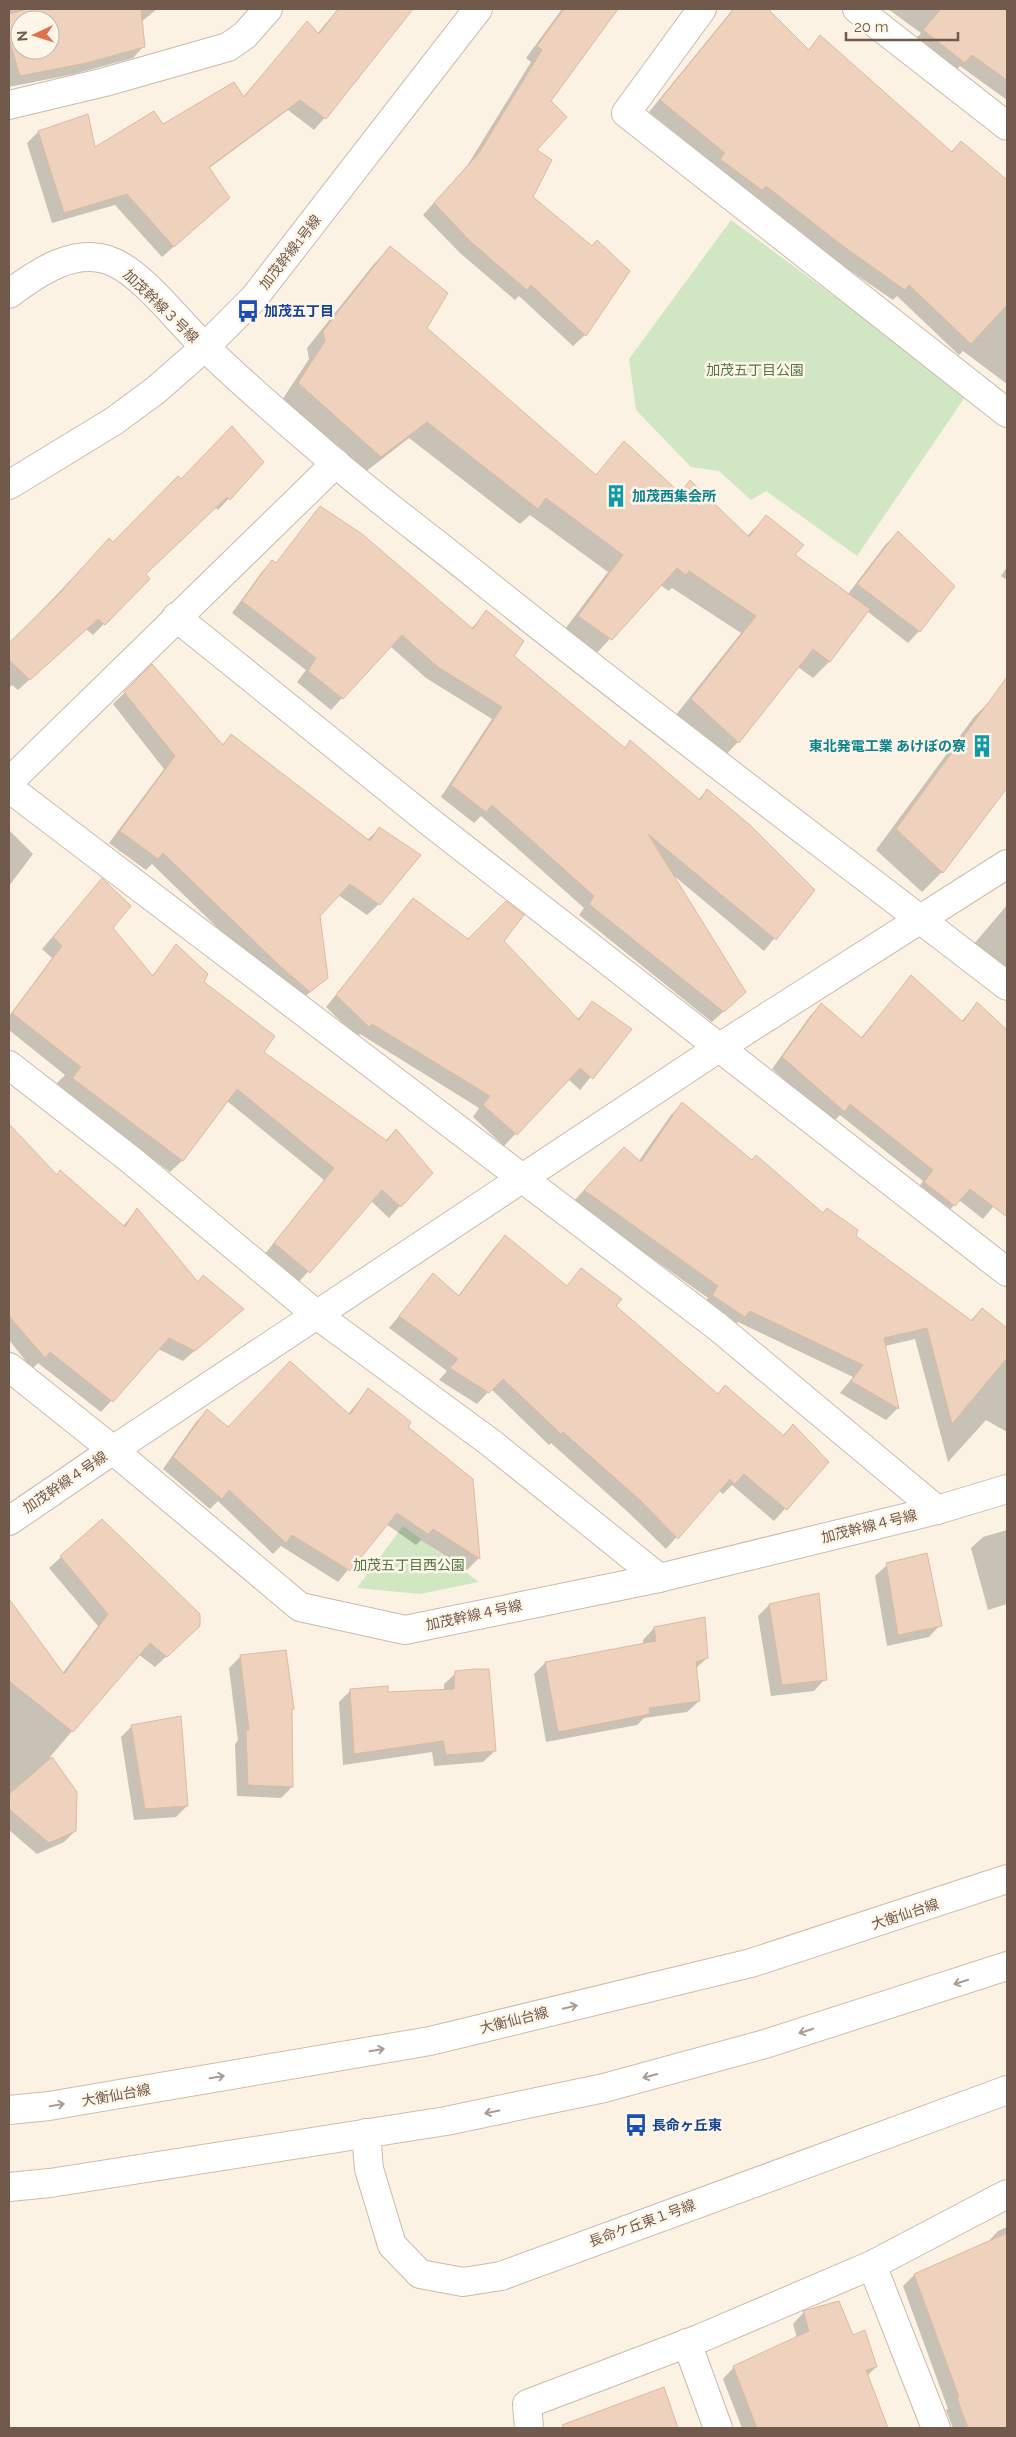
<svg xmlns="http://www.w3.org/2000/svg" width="1016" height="2437" font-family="Raleway,'Noto Sans JP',sans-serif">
  <rect width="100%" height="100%" fill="#fbf2e4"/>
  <g fill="#d1e7c3">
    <polygon points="731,220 967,394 857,556 766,491 751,500 719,471 691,467 636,410 629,359"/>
    <polygon points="403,1526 479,1582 420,1594 357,1588"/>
  </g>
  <g fill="#0003" fill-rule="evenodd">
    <path d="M 9,9 L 155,9 L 156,10 L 141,22 L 144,46 L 133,58 L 74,74 L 9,87 ZM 20,20 L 50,20 L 50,50 L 20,50 Z"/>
    <polygon points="338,9 408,9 410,11 358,75 360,77 314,130 288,110 208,169 217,209 162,257 115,205 52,223 27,143 38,132 87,116 94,149 242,98 307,23 317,34"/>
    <polygon points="562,9 615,9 550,101 535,150 531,197 591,247 628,271 585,335 573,346 519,296 515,300 460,253 423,215 467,166 531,62 526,58"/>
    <polygon points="733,9 766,9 808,50 820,37 950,153 961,142 987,181 1007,199 1007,384 963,351 959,355 897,296 893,300 830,257 649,112"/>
    <polygon points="888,9 1007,9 1007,100 960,66 953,74 913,42 921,33"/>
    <polygon points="390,247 426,328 595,476 624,443 678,493 690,482 747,536 766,517 794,555 848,594 886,544 898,533 919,631 908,643 867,611 830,661 813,678 798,667 738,742 722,759 675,716 741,633 672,588 669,591 660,585 594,656 562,633 608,572 530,515 520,524 409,438 364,473 282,400 309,359 307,348 374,264"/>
    <polygon points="263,462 218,510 215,507 144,574 148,579 93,635 86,629 18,690 12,685 9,688 9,645 98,551 113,544 180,481"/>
    <polygon points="320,508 471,629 486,612 512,657 624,748 630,742 698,800 707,791 813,890 764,951 673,875 733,1003 712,1022 579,915 584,908 481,816 474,823 441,797 492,719 426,678 390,646 331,710 297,682 306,670 232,613 261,573 272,561 275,564"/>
    <polygon points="1007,567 1007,580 1001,576"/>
    <polygon points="152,666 222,745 231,736 367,840 379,829 379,904 367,915 338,895 319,915 327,977 298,1003 268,977 152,864 146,870 109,843 164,769 113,704"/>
    <polygon points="994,697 1007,706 1007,786 942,872 922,892 876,850 974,717"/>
    <polygon points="9,830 33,854 9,886"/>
    <polygon points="102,880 112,928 152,976 176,946 202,982 263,1052 385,1141 395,1131 431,1172 389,1218 371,1201 298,1283 264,1255 324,1180 227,1101 182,1161 170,1172 55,1085 65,1075 9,1030 9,1016 52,958 42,949"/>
    <polygon points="413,900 469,940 502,942 577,1020 592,1003 630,1029 580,1090 568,1079 504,1146 473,1117 479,1108 360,1034 357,1037 326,1007"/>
    <polygon points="1007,905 1007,978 968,951"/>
    <polygon points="911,977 961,1022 977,1003 1007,1032 1007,1190 983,1219 959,1200 943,1217 914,1194 923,1181 840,1115 833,1122 772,1069 810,1016 821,1005 860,1039"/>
    <polygon points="682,1104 751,1161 970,1321 982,1309 1007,1329 1007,1432 986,1420 948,1462 915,1339 885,1346 897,1409 886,1420 840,1393 853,1377 738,1322 733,1327 702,1307 708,1298 573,1202 612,1160 638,1162 671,1115"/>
    <polygon points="9,1126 56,1176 60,1172 123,1226 137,1210 198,1283 242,1309 183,1361 158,1349 101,1412 38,1363 32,1369 9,1340"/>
    <polygon points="505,1237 566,1287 581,1270 614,1306 717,1395 782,1436 793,1425 827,1462 774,1521 732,1485 723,1494 718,1490 666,1549 629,1513 551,1443 549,1445 491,1389 477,1404 439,1380 447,1371 389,1328 433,1275 458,1296 494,1248"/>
    <polygon points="368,1390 406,1427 472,1480 478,1559 467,1570 421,1540 416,1545 386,1524 338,1582 281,1546 273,1554 218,1501 210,1509 163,1469 196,1422 207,1411 227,1429 348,1414"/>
    <polygon points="102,1520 187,1637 155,1667 138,1654 50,1757 76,1793 75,1831 64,1842 37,1854 9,1830 9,1601 62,1674 98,1626 49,1568"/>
    <polygon points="1007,1530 1007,1604 988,1610 971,1548 983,1537"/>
    <polygon points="887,1565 940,1625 929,1637 887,1646 875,1576"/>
    <polygon points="769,1605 825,1679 814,1691 771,1696 758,1616"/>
    <polygon points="704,1618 707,1658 695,1669 699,1701 687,1712 644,1718 637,1725 546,1742 534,1674 545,1663 643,1644 643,1640 654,1628"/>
    <polygon points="240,1657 293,1709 291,1711 292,1787 281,1798 237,1796 235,1744 238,1740 229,1668"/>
    <polygon points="456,1673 495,1751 483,1762 434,1766 432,1752 343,1765 339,1702 351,1690 387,1693 444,1691 444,1684"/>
    <polygon points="132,1726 187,1806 176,1817 134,1820 121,1737"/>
    <polygon points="1007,2227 1007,2428 953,2428 946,2410 948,2409 903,2286 914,2275 987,2243 998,2231"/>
    <polygon points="804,2312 852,2337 876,2367 867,2376 887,2428 742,2428 723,2379 734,2367 797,2338 793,2324"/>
    <polygon points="663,2389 677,2428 570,2428 611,2408"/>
  </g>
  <g fill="#eed2bd" stroke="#e0b99e" fill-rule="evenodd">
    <path d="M 27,9 L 141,9 L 145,47 L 86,63 L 20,76 L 9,39 L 9,14 ZM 20,20 L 50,20 L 50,50 L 20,50 Z"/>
    <polygon points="338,9 413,9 326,119 300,100 209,167 230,198 174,247 127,194 64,213 38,131 88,114 95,147 154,111 163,124 234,82 244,97 307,21 319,34"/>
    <polygon points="564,9 618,9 551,101 567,117 537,150 552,160 533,197 592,246 597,240 630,271 586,336 531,285 527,290 471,242 434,203 479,153 542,50 537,46"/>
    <polygon points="734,9 768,9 809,50 820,35 952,152 961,141 1007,180 1007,305 971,344 909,285 905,290 843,246 766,186 762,190 720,159 725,153 660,100"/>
    <polygon points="941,9 1007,9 1007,80 972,55 965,63 923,30"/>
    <polygon points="390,246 448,293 427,328 596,475 624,441 680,493 690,480 749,537 766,515 804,545 795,555 870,609 830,662 813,649 739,743 691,699 756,616 689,571 686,575 677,568 612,640 578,616 623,555 546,498 538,509 427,422 381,457 298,383 325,341 323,331"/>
    <polygon points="232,426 264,462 230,500 227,497 146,574 150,579 105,625 98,619 30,680 9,660 9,643 58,595 109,538 113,542 178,476 181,479"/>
    <polygon points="320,506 362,534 473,629 486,610 524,641 514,656 625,748 630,740 700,800 707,789 750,825 815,890 776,940 648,834 746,992 724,1012 589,904 594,896 492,805 486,812 451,785 502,707 438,667 402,635 343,699 308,671 316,658 242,601 272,560 276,563"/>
    <polygon points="898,531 955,586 920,632 857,584"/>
    <polygon points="152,664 223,745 231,734 370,841 379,827 421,855 380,905 350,884 320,916 328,978 310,992 280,966 163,853 158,859 120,831 175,756 124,692"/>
    <polygon points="1007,677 1007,788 943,873 896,829"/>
    <polygon points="102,878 131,906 113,928 153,976 176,944 208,974 204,982 275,1036 264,1052 387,1141 396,1129 433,1173 401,1207 382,1190 310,1273 274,1243 334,1168 237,1089 183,1161 72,1078 81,1067 12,1013 62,946 53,937"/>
    <polygon points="413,898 468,939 506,901 524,915 504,941 579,1020 592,1001 632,1029 593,1079 580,1068 517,1135 483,1105 490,1096 372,1024 369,1027 336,995"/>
    <polygon points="911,975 963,1022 977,1002 1007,1030 1007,1217 970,1189 955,1206 924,1182 933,1170 850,1104 845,1112 782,1057 821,1003 862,1038"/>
    <polygon points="682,1102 752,1160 756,1155 823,1213 827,1208 858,1230 856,1236 972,1321 982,1308 1007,1328 1007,1358 952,1424 927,1328 884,1338 899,1409 851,1381 863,1365 750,1311 745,1317 712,1295 718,1286 584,1190 624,1147 641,1162"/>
    <polygon points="9,1124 57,1175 60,1170 125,1227 137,1208 198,1282 203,1275 244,1309 195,1351 169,1338 113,1402 50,1352 45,1358 9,1316"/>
    <polygon points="505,1235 567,1286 581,1268 622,1299 616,1306 718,1394 725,1385 784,1436 793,1424 829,1462 787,1510 744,1474 735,1484 730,1479 678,1539 641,1501 563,1432 561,1434 503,1379 489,1393 450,1368 458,1359 399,1316 433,1273 459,1296"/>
    <polygon points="290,1361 350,1415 368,1388 411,1422 408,1427 473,1479 480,1559 433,1529 428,1534 397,1513 350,1571 292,1535 286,1543 229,1490 222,1499 173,1457 207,1409 228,1427"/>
    <polygon points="102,1519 200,1614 200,1626 167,1657 150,1643 73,1732 9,1681 9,1599 64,1674 108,1614 60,1556"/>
    <polygon points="927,1553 942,1626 898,1635 886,1563"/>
    <polygon points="819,1593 827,1680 782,1685 769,1604"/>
    <polygon points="705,1617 708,1658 696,1662 700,1701 649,1708 650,1714 558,1732 545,1662 656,1641 654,1627"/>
    <polygon points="286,1650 294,1709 292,1709 293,1787 248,1785 246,1731 249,1730 240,1655"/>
    <polygon points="475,1669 489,1669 496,1751 446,1755 443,1741 354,1754 350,1689 388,1686 388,1692 454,1689 455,1671"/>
    <polygon points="181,1716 188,1806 145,1809 131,1725"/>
    <polygon points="52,1757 77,1792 76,1831 49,1843 9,1809 9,1794"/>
    <polygon points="1007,2233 1007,2428 968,2428 957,2398 959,2397 914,2274"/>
    <polygon points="839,2301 853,2335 865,2330 877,2367 866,2370 888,2428 757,2428 733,2366 809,2331 803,2311"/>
    <polygon points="664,2387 678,2428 563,2428 562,2425"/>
  </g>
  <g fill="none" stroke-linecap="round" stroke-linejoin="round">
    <defs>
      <g id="minor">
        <polyline points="702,9 626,113 1007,413"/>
        <polyline points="857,9 1007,126"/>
        <polyline points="9,105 105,82 228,47 245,35 268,9"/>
        <path d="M 9,294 C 38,272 76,246 113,262 C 144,275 181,325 206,348 C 247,388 291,425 334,462 C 381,502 431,539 478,577 C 652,717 831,850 1007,986"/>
        <polyline points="176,617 430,822 1007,1272"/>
        <polyline points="9,782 336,463"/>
        <polyline points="9,788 718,1327 937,1510"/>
        <polyline points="9,1065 131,1160 317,1315 491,1443 659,1578"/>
        <polyline points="9,1367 113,1450 720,1047 1007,864"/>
        <polyline points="9,1521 113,1450 300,1607 405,1630 659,1578 937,1510 1007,1489"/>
        <polyline points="872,2265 936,2428"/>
        <polyline points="687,2343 718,2428"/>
        <polyline points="529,2428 527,2404 701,2338 872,2265 1007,2194"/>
      </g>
      <g id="tertiary">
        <polyline points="9,485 114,421 156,390 205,347 254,298 478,9"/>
        <polyline points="366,2133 369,2169 392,2245 420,2274 463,2282 501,2276 1007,2090"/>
      </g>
      <g id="secondary">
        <polyline points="9,2110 49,2106 430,2041 751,1963 1007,1879"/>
        <polyline points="9,2187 50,2183 446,2121 604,2088 765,2044 1007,1966"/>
      </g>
    </defs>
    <use href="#minor" stroke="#cbbaab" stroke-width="30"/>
    <use href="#tertiary" stroke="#cbbaab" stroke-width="30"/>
    <use href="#secondary" stroke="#d0bcab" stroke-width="30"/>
    <use href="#minor" stroke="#fff" stroke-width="28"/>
    <use href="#tertiary" stroke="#fff" stroke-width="28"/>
    <use href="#secondary" stroke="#fff" stroke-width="28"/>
  </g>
  <defs><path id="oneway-shaft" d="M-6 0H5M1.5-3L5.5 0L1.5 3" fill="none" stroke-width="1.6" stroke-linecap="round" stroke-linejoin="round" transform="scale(1.25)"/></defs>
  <g stroke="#aa9c93">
    <use href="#oneway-shaft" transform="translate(961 1982) rotate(162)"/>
    <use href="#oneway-shaft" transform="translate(570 2007) rotate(-14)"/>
    <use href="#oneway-shaft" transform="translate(806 2031) rotate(162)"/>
    <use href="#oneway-shaft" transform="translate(377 2050) rotate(-10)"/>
    <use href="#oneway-shaft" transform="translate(650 2076) rotate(164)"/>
    <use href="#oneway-shaft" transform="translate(217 2077) rotate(-10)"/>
    <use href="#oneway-shaft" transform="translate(57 2105) rotate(-10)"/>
    <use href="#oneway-shaft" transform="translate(492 2112) rotate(168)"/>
  </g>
  <defs>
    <symbol id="bus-bare" viewBox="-9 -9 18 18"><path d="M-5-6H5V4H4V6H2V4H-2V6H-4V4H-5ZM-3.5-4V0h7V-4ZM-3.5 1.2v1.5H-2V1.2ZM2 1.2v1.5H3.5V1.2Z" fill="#1a4fb4" stroke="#fef6e9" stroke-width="2.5" paint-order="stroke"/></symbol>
    <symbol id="building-bare" viewBox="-9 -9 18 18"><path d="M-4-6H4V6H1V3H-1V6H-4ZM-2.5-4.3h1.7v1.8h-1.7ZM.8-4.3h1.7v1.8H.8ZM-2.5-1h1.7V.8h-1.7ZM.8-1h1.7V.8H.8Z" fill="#0f9aa8" stroke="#fef6e9" stroke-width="2.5" paint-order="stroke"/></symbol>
  </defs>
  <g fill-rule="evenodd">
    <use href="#bus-bare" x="232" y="295" width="32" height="32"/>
    <use href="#building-bare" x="600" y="480" width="32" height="32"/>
    <use href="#building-bare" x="966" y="730" width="32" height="32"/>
    <use href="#bus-bare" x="620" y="2109" width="32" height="32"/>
  </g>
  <g text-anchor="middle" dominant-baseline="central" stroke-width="5" stroke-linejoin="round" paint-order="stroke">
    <g font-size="14" fill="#715a4b" stroke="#fef6e9">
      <text transform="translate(290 252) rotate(-52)">加茂幹線1号線</text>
      <text transform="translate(161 306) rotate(44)">加茂幹線３号線</text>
      <text transform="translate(65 1482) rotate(-34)">加茂幹線４号線</text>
      <text transform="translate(869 1526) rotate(-14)">加茂幹線４号線</text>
      <text transform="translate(474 1615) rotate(-12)">加茂幹線４号線</text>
      <text transform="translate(905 1914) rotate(-18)">大衡仙台線</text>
      <text transform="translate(514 2020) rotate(-14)">大衡仙台線</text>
      <text transform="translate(116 2095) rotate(-10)">大衡仙台線</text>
      <text transform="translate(642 2223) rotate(-20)">長命ケ丘東１号線</text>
    </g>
    <g font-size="14" font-weight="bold" fill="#164399" stroke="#fef6e9" text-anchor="start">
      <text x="264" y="311">加茂五丁目</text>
      <text x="652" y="2125">長命ヶ丘東</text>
    </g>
    <g font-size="14" fill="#517744" stroke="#fef6e9">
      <text x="755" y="370">加茂五丁目公園</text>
      <text x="409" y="1565">加茂五丁目西公園</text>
    </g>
    <g font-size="14" font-weight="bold" fill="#0d838f" stroke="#fef6e9" text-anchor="start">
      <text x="632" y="496">加茂西集会所</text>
      <text x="966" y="746" text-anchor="end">東北発電工業 あけぼの寮</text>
    </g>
  </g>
  <rect width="1016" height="2437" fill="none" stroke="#715a4b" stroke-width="20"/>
  <g transform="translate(35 35) rotate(266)"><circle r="24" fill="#fef6e9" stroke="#c6b8aa"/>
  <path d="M0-4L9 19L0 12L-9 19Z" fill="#dd7450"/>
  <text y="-8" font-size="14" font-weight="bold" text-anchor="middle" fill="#715a4b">N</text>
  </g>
  <path d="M846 32v8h112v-8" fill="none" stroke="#715a4b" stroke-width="2.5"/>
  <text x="854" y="32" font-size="15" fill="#715a4b" stroke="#fef6e9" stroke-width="4" paint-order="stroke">20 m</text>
</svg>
